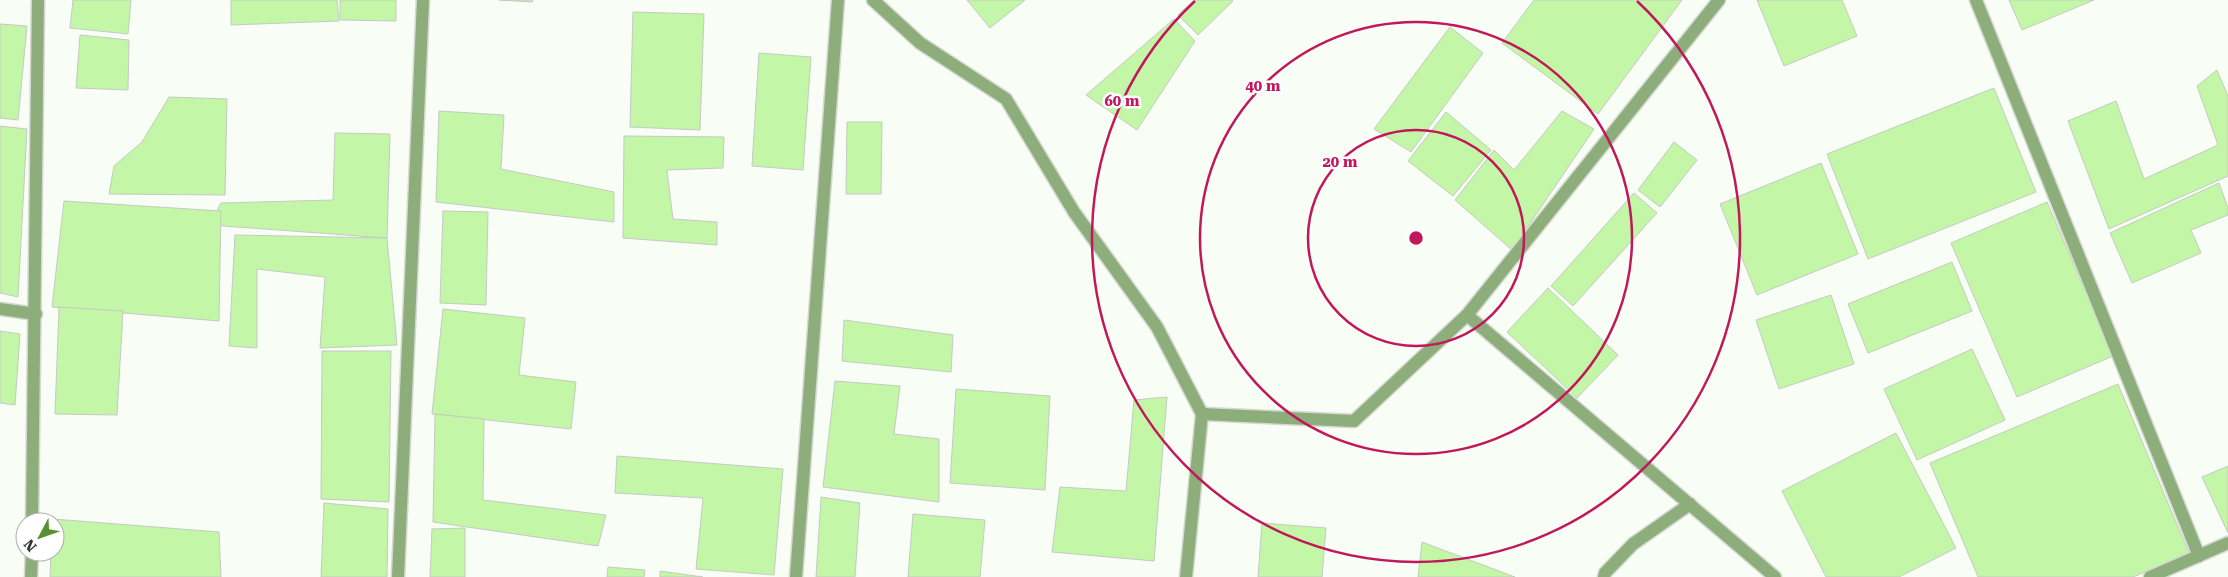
<svg xmlns="http://www.w3.org/2000/svg" width="2228" height="577" font-family="'Roboto Serif',serif">
  <rect width="100%" height="100%" fill="#f8fef5"/>
  <g fill="#c3f6a7" stroke="#c5cac2">
    <polygon points="73,0 131,0 128,34 70,28"/>
    <polygon points="231,0 337,0 339,21 231,25"/>
    <polygon points="340,0 396,0 396,21 340,20"/>
    <polygon points="499,0 533,0 532,2"/>
    <polygon points="967,0 1025,0 990,28"/>
    <polygon points="1194,0 1231,0 1233,1 1198,35 1178,15"/>
    <polygon points="1534,0 1682,0 1598,114 1502,43"/>
    <polygon points="1757,0 1842,0 1857,36 1784,66"/>
    <polygon points="2009,0 2094,0 2022,30"/>
    <polygon points="633,12 704,14 700,130 630,127"/>
    <polygon points="1174,19 1195,41 1137,130 1086,95"/>
    <polygon points="0,24 27,26 18,120 0,118"/>
    <polygon points="1450,27 1483,53 1411,152 1374,129"/>
    <polygon points="80,35 129,40 128,90 76,88"/>
    <polygon points="759,53 811,57 803,170 752,166"/>
    <polygon points="2217,70 2228,96 2228,176 2109,229 2068,121 2116,101 2144,179 2218,145 2197,86"/>
    <polygon points="1994,88 2036,192 1868,259 1827,154"/>
    <polygon points="169,97 227,99 225,195 109,194 114,166 142,142"/>
    <polygon points="439,111 504,115 501,169 614,192 614,222 436,202"/>
    <polygon points="1562,111 1594,129 1512,250 1455,200 1494,150 1514,170"/>
    <polygon points="1446,112 1491,150 1453,196 1408,161"/>
    <polygon points="847,122 882,122 881,194 846,194"/>
    <polygon points="0,126 27,129 18,297 0,293"/>
    <polygon points="335,133 390,134 387,238 210,225 221,203 333,200"/>
    <polygon points="624,136 724,137 723,168 667,170 673,219 717,222 717,245 623,238"/>
    <polygon points="1674,142 1697,160 1660,207 1638,190"/>
    <polygon points="1821,163 1858,254 1757,295 1720,204"/>
    <polygon points="2219,183 2228,208 2228,215 2191,230 2201,253 2132,283 2110,233"/>
    <polygon points="1634,193 1657,213 1573,306 1551,286"/>
    <polygon points="64,201 221,211 219,321 52,307"/>
    <polygon points="2047,202 2113,356 2017,397 1951,243"/>
    <polygon points="443,211 488,212 486,305 440,303"/>
    <polygon points="235,235 387,238 397,345 320,348 325,277 257,269 257,348 229,346"/>
    <polygon points="1952,262 1972,311 1868,353 1848,304"/>
    <polygon points="1548,288 1618,355 1577,398 1507,332"/>
    <polygon points="1831,295 1854,364 1779,389 1756,320"/>
    <polygon points="59,307 123,311 117,415 55,414"/>
    <polygon points="443,309 525,318 519,375 576,382 571,429 432,414"/>
    <polygon points="844,320 953,335 951,372 842,361"/>
    <polygon points="0,331 20,334 15,405 0,403"/>
    <polygon points="1972,349 2005,420 1917,460 1884,389"/>
    <polygon points="322,351 391,351 389,502 321,499"/>
    <polygon points="835,381 900,386 894,434 939,439 939,502 823,487"/>
    <polygon points="2118,384 2189,553 2133,577 1978,577 1930,463"/>
    <polygon points="956,389 1050,396 1045,490 950,483"/>
    <polygon points="1167,397 1154,561 1052,552 1060,487 1126,491 1134,400"/>
    <polygon points="435,414 484,419 483,500 606,515 598,546 433,522"/>
    <polygon points="1896,433 1956,548 1899,577 1826,577 1782,491"/>
    <polygon points="617,456 783,469 774,575 696,569 703,498 615,493"/>
    <polygon points="2228,466 2228,533 2202,477"/>
    <polygon points="821,497 860,503 855,577 816,577"/>
    <polygon points="324,503 388,509 387,577 321,577"/>
    <polygon points="913,514 985,520 980,577 908,577"/>
    <polygon points="53,519 219,532 221,577 50,577 51,552 55,552 55,522 53,522"/>
    <polygon points="1262,523 1326,528 1322,577 1258,577"/>
    <polygon points="465,528 465,577 430,577 432,529"/>
    <polygon points="1422,542 1515,577 1418,577"/>
    <polygon points="608,567 645,570 644,577 607,577"/>
    <polygon points="660,571 703,577 660,577"/>
  </g>
  <g fill="none" stroke-linecap="round" stroke-linejoin="round">
    <defs>
      <g id="minor">
        <polyline points="873,0 920,43 1006,99 1074,212 1157,327 1202,414 1186,577"/>
        <polyline points="1976,0 2199,556"/>
        <polyline points="0,309 36,314"/>
        <polyline points="1467,315 1775,577"/>
        <polyline points="1202,414 1354,421 1467,315 1719,0"/>
        <polyline points="32,522 38,0"/>
        <polyline points="31,577 32,552"/>
        <polyline points="398,577 423,0"/>
        <polyline points="796,577 838,0"/>
        <polyline points="1604,577 1605,573 1633,544 1690,504"/>
        <polyline points="2150,577 2228,543"/>
      </g>
    </defs>
    <use href="#minor" stroke="#d4d9d1" stroke-width="15"/>
    <use href="#minor" stroke="#8dad7b" stroke-width="12"/>
  </g>
  <g fill="none" stroke="#c2185b" stroke-width="2.5">
    <circle cx="1416" cy="238" r="108"/>
    <circle cx="1416" cy="238" r="216"/>
    <path d="M1637 1A324 324 0 1 1 1195 1"/>
  </g>
  <circle cx="1416" cy="238" r="8" fill="#c2185b" stroke="#fff" stroke-width="2.5"/>
  <g font-size="15" text-anchor="middle" font-weight="bold" fill="#c2185b" stroke="#fff" stroke-width="5" stroke-linejoin="round" paint-order="stroke">
    <text x="1263" y="91">40 m</text>
    <text x="1122" y="106">60 m</text>
    <text x="1340" y="167">20 m</text>
  </g>
  <g transform="translate(40 537) rotate(229)"><circle r="24" fill="#ffffff" stroke="#adadac"/>
  <path d="M0-4L9 19L0 12L-9 19Z" fill="#57902e"/>
  <text y="-8" font-size="14" font-weight="bold" text-anchor="middle" fill="#31332f">N</text>
  </g>
</svg>
